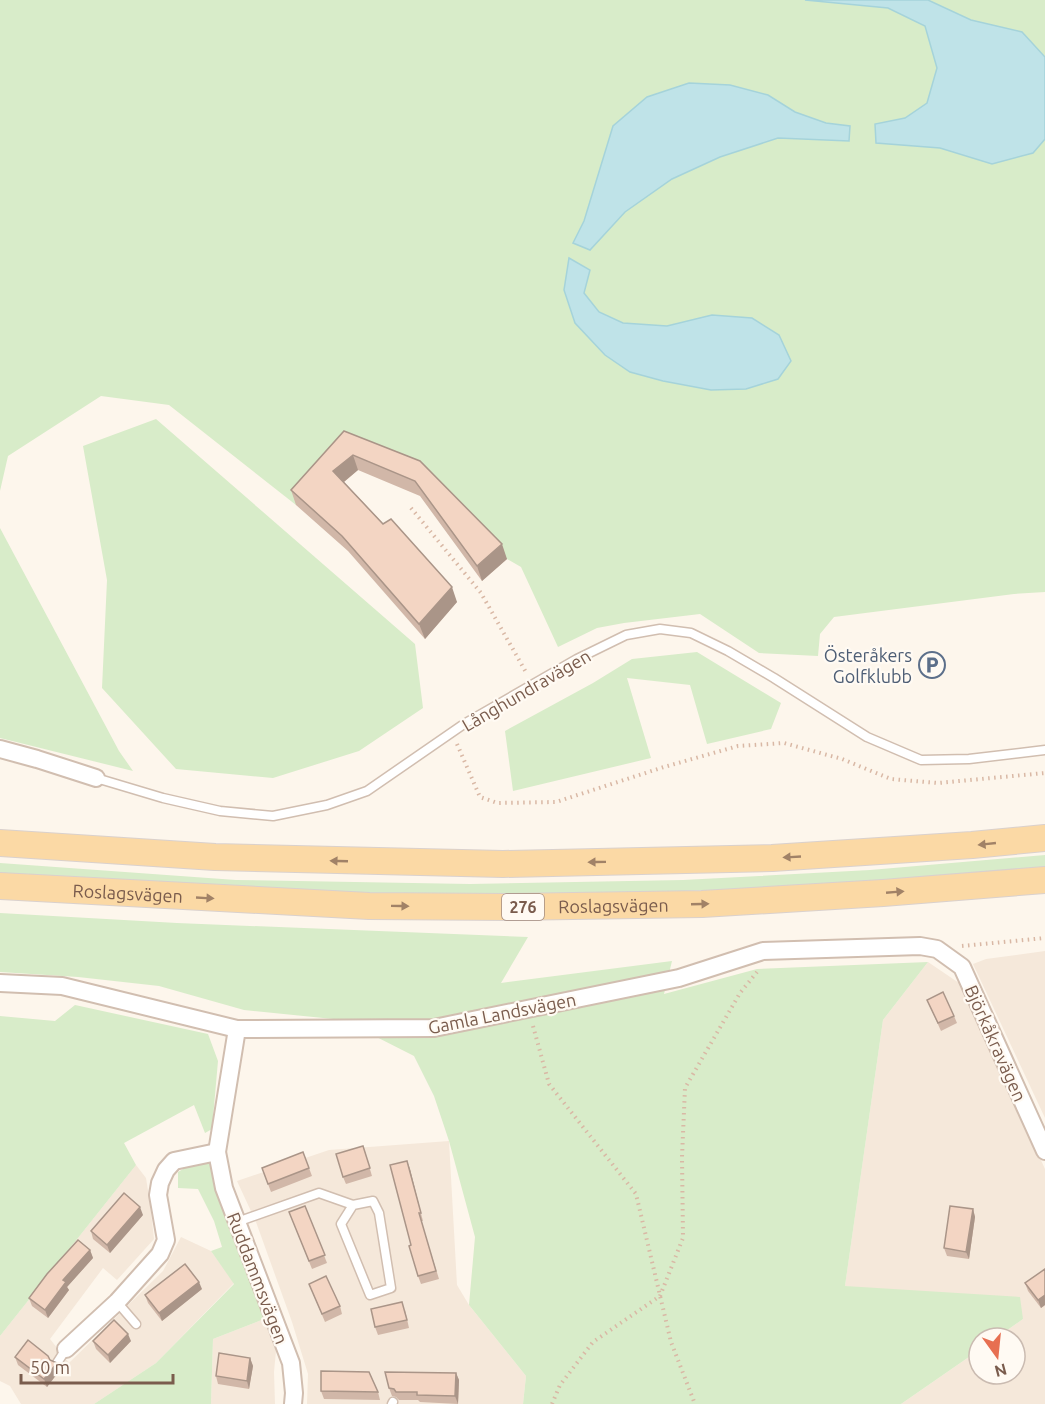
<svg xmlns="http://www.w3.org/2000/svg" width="1045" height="1404" font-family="Ubuntu,sans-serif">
  <rect width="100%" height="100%" fill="#fdf6ec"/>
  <g fill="#f5e8da">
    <polygon points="1045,951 1045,1118 973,964 986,959"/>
    <polygon points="928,962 959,983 1045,1169 1045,1404 901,1404 979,1350 979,1374 1015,1374 1015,1338 996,1338 1023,1319 845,1286 883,1020"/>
    <polygon points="449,1141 457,1285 469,1305 526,1376 523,1404 307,1404 308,1374 292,1322 256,1222 237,1181 329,1150"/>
    <polygon points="136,1165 146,1178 150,1203 154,1239 117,1280 103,1268 50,1339 69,1363 163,1271 181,1237 211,1251 234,1283 156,1363 94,1404 21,1404 10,1386 0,1381 0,1336"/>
    <polygon points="264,1319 276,1351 274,1372 275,1404 211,1404 213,1339"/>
  </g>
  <g fill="#d8ecc9">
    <polygon points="0,0 1045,0 1045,592 1014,594 834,617 820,634 818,656 759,653 700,614 624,623 597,628 558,647 521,567 507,559 425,476 350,446 296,505 169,405 101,396 8,456 0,491"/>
    <polygon points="156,419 415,644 423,708 359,751 273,778 176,769 102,688 107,580 83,446"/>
    <polygon points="0,528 119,751 133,771 0,738"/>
    <polygon points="697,652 781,703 771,729 707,744 690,685 627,678 651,758 513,791 505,731 593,683 632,659"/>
    <polygon points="1045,855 1045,868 761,889 526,895 375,894 0,874 0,863 236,880 470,884 683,880 870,870"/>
    <polygon points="0,913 177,923 528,937 501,983 672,961 664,994 757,969 928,962 883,1020 845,1286 1020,1297 1023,1319 996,1338 979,1338 979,1350 901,1404 523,1404 526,1376 469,1305 475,1237 449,1141 434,1096 414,1056 343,1020 244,1010 159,986 78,977 0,972"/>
    <polygon points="75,1005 208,1034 218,1061 212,1129 205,1133 194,1105 124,1143 136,1165 0,1336 0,1016 55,1021"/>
    <polygon points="211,1159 264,1319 213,1339 211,1404 94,1404 156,1363 234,1284 211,1251 222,1247 214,1221 198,1189 178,1188 178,1172 195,1162"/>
  </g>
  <g fill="#bfe3e8" stroke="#a5d3da" stroke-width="1.5">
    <polygon points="805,0 928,0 971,20 1022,32 1045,57 1045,139 1033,153 992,164 940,148 876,143 875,124 905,118 927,103 937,68 925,26 888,8"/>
    <polygon points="689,83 730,85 768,95 795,112 826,123 850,126 849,141 778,138 720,157 672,179 625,212 590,250 573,243 584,221 613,126 647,97"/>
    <polygon points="569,258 590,270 584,293 599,312 623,323 667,326 712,315 752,318 779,335 791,361 778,379 746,389 711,390 663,381 630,372 605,355 575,323 564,290"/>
  </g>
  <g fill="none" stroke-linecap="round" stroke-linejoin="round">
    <defs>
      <g id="lane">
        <polyline points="96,778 163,798 220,811 273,816 327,805 367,791 464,724 577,659 626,635 660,629 691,633 728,651 774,678 867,737 921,760 969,759 1045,750"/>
        <polyline points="237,1222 319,1193 353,1205 373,1201 379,1213 391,1288 370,1295 341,1224 353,1205"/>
        <polyline points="117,1302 136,1324"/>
        <polyline points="57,1363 66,1349"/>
        <polyline points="392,1404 393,1402"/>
      </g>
      <g id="street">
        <polyline points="0,749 37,759 96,778"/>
        <polyline points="0,983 62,986 237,1029 434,1028 679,978 763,951 920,946 937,949 962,967 1045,1151"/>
        <polyline points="237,1029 217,1152 224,1188 291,1363 294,1393 293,1404"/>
        <polyline points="66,1349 117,1302 160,1254 166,1240 158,1195 160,1183 166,1170 174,1161 217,1152"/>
      </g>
      <g id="primary">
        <polyline points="0,843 215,857 503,864 772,858 972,845 1045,838"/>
        <path id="s1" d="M 0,886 L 369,906 L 508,907 L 702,904 L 883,893 L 1045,880"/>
      </g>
    </defs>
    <use href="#lane" stroke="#d1beb0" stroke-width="11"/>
    <use href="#street" stroke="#d1beb0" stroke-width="20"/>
    <use href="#primary" stroke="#dad1cd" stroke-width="28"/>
    <g stroke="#d9b8a5" stroke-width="4" stroke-dasharray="1.5 4.5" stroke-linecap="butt">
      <polyline points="411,508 481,593 527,674"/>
      <polyline points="457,744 480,797 497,803 556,802 664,767 738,746 784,743 842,759 891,779 938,783 1045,773"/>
      <polyline points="962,946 1045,938"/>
      <polyline points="533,1026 549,1084 636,1194 671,1342 695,1404"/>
      <polyline points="552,1404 560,1385 593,1342 660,1296 683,1238 682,1157 685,1088 740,993 757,972"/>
    </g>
    <use href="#lane" stroke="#fff" stroke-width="8"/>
    <use href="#street" stroke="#fff" stroke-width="16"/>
    <use href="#primary" stroke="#fbd9a5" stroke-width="26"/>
  </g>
  <g fill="#d1b7a8">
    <polygon points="344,431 420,461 507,559 482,581 420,496 358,470 344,482 457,602 425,639 348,551 296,505 291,490"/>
    <polygon points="927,1000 954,1016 957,1023 941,1031"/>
    <polygon points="363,1146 372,1176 346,1184 343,1177"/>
    <polygon points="303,1152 312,1176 271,1192 262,1168"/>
    <polygon points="407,1161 423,1221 421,1221 439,1279 421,1284 418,1276 411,1245"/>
    <polygon points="305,1206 327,1263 312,1269 289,1212"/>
    <polygon points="973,1209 975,1217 969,1259 947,1256 944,1248"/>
    <polygon points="143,1215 110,1253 93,1239 91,1231"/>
    <polygon points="90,1250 93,1258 67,1287 69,1290 48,1318 32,1306 29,1298"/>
    <polygon points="1045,1269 1045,1305 1041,1308 1028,1291 1025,1283"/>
    <polygon points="309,1284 340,1306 342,1314 325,1322"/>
    <polygon points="202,1289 162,1321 148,1303 145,1295"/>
    <polygon points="405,1310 409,1328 378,1335 375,1327"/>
    <polygon points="93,1341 131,1341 110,1363 96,1349"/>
    <polygon points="15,1357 50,1360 60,1370 47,1387 18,1365"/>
    <polygon points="250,1358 253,1366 249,1389 218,1384 216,1376"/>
    <polygon points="456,1373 459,1380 458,1404 420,1402 418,1400 399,1400 396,1397 392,1396 389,1388"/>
    <polygon points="321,1391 378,1392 380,1400 324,1399"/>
  </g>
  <g fill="#aa9588">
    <polygon points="353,455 358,470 339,486 333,471"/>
    <polygon points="502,544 507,559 482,581 477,566"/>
    <polygon points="452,587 457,602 425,639 419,624"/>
    <polygon points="407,1161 410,1169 423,1221 421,1213"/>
    <polygon points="140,1207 143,1215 110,1253 107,1245"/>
    <polygon points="973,1209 975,1217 969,1259 966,1252"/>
    <polygon points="90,1250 93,1258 67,1287 69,1290 48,1318 45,1310 63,1280"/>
    <polygon points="199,1282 202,1289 162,1321 159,1313"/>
    <polygon points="1045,1295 1045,1305 1041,1308 1038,1300"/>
    <polygon points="128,1334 131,1341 110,1363 108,1355"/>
    <polygon points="250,1358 253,1366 249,1389 247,1381"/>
    <polygon points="57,1363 60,1370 47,1387 44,1379"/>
    <polygon points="456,1373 459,1380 458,1404 455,1396"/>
  </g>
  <g fill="#f3d5c3" stroke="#aa9588" stroke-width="1.5">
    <polygon points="344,431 420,461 502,544 477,566 415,481 353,455 333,471 383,524 391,519 452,587 419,624 342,536 291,490"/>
    <polygon points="943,992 954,1016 938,1023 927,1000"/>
    <polygon points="363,1146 370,1168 343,1177 336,1154"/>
    <polygon points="303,1152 309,1168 268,1184 262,1168"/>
    <polygon points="407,1161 421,1213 419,1213 436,1271 418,1276 409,1246 411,1245 390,1165"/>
    <polygon points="124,1193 140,1207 107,1245 91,1231"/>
    <polygon points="305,1206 325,1255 309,1261 289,1212"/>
    <polygon points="950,1206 973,1209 966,1252 944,1248"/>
    <polygon points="78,1240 90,1250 63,1280 66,1282 45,1310 29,1298 47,1274"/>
    <polygon points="185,1264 199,1282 159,1313 145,1295"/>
    <polygon points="1045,1269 1045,1295 1038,1300 1025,1283"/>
    <polygon points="326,1276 340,1306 322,1314 309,1284"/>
    <polygon points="402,1302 407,1320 375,1327 371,1309"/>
    <polygon points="114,1320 128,1334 108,1355 93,1341"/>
    <polygon points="28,1340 48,1356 50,1360 57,1363 44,1379 15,1357"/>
    <polygon points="219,1353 250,1358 247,1381 216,1376"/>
    <polygon points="321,1371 369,1372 378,1392 321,1391"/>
    <polygon points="385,1372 456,1373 455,1396 417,1395 417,1392 396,1392 394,1389 389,1388"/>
  </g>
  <defs><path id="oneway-solid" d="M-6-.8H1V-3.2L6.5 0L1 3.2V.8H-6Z" transform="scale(1.5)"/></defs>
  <g fill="#a18267">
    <use href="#oneway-solid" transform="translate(987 844) rotate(174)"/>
    <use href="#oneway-solid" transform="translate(792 857) rotate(177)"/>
    <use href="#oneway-solid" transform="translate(339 861) rotate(-178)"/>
    <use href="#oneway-solid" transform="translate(597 862) rotate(179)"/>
    <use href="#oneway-solid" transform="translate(895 892) rotate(-5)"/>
    <use href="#oneway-solid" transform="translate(205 898) rotate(3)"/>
    <use href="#oneway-solid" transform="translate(700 904) rotate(-2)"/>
    <use href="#oneway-solid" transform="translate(400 906) rotate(1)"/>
  </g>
  <defs>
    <symbol id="parking-ring" viewBox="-11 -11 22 22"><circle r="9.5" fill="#fffaf3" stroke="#5c6f8a" stroke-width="1.5"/><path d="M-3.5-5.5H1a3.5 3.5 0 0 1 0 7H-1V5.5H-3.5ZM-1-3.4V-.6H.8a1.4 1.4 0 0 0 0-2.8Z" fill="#5c6f8a"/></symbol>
  </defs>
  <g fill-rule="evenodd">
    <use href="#parking-ring" x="917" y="650" width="30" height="30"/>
  </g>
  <g text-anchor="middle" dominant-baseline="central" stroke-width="4.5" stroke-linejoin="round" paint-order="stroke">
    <rect fill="#fffaf3" stroke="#a28b7f" stroke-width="1.5" x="502" y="894" width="42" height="26" rx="4.5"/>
    <g font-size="16" font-weight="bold" fill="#7a5c4d">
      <text x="523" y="907">276</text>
    </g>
    <g font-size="18" fill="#4e5e75" stroke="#fffaf3" text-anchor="end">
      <text x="912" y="655">Österåkers<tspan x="912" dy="21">Golfklubb</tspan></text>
    </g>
    <g font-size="18" fill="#7a5c4d" stroke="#fffaf3">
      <text transform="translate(526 690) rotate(-30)">Långhundravägen</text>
      <text stroke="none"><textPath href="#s1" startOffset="128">Roslagsvägen</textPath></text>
      <text stroke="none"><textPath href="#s1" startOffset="614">Roslagsvägen</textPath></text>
      <text transform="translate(502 1013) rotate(-11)">Gamla Landsvägen</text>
      <text transform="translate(996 1043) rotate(66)">Björkåkravägen</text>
      <text transform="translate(258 1278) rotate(69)">Ruddammsvägen</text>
    </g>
  </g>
  <g transform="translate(997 1356) rotate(165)"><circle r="28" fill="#fffaf3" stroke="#cabbb1" stroke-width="1.5"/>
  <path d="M0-4.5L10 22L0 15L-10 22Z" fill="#e76f51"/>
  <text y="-9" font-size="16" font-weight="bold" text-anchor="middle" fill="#7a5c4d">N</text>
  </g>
  <path d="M21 1374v9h152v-9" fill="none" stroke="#7a5c4d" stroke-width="3"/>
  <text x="30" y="1374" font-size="18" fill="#7a5c4d" stroke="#fffaf3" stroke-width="4.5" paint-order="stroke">50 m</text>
</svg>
